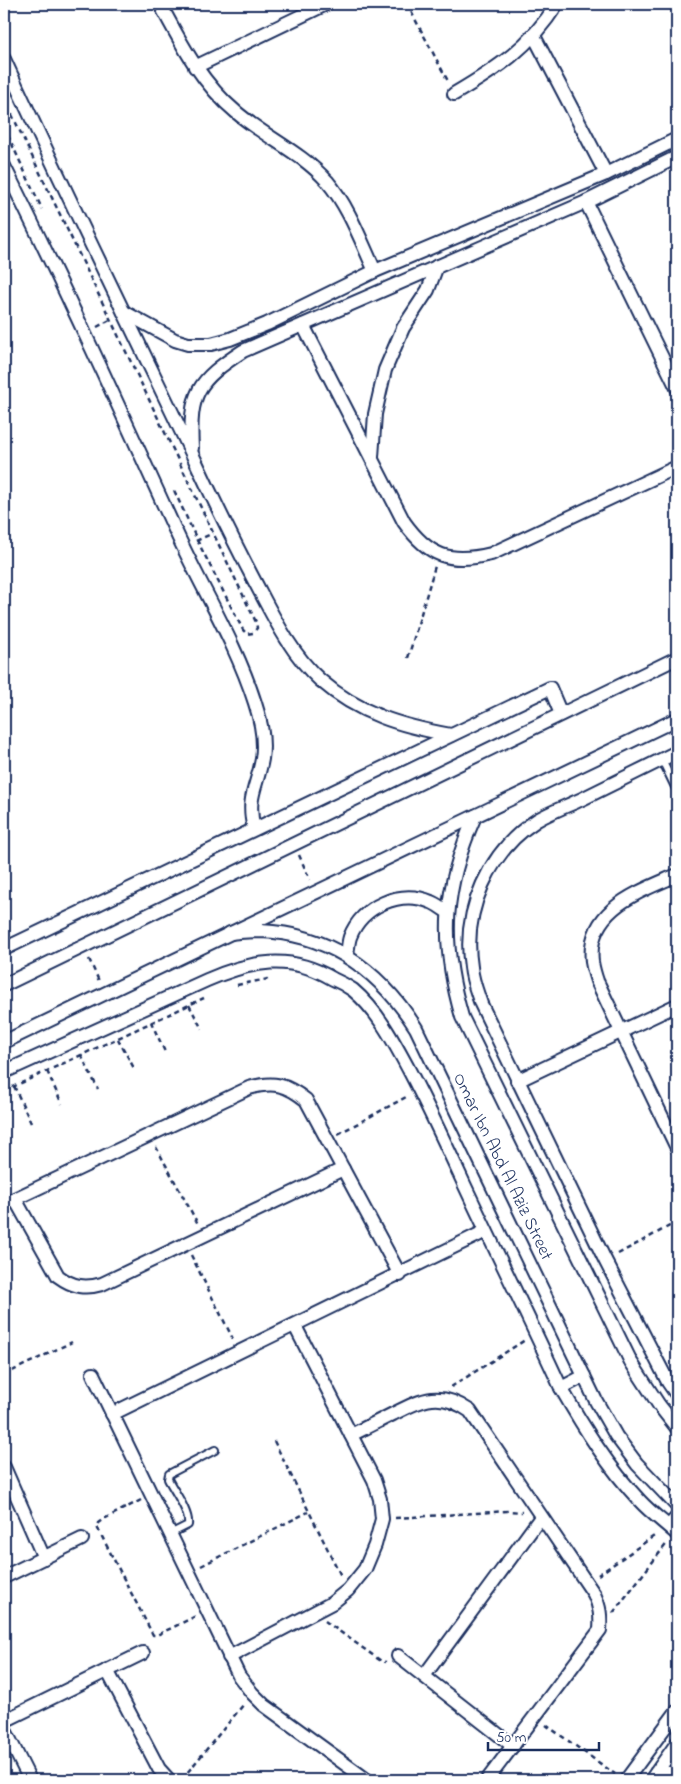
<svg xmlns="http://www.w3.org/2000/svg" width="681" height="1784" font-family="'Indie Flower',sans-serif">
  <rect width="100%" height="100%" fill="#fff"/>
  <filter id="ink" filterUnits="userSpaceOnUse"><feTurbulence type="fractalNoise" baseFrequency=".02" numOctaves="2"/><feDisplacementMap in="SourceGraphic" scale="10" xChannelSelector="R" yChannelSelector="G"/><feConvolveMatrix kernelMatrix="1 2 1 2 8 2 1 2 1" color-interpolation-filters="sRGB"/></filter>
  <g filter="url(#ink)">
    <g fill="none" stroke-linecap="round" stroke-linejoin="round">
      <defs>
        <g id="lane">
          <polyline points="662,760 675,787"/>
          <path d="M 170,1534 L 188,1525 C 190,1512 174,1491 168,1479 L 169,1474 L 215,1450"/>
        </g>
        <g id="street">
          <path d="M 160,4 C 181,43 201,83 236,112 C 265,137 301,152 327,181 C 349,207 361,241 375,271"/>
          <polyline points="534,36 606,174"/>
          <path d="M 4,59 C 66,194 131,327 195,460 C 214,501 234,542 255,582 C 273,616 291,654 320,680 C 359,714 401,726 451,735"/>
          <polyline points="195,67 326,4"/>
          <path d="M 454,94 C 498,68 529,48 557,4"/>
          <path d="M 4,166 C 64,286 120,409 176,532 C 202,589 236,643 255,703 C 261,721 265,740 262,759 C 257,788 246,797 254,829"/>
          <polyline points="586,202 677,388"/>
          <polyline points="124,312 175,340 188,344 211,344 230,339 267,324 375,271 606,174 677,139"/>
          <path d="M 303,325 L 404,522 C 429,557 450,564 491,554 L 677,467"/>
          <path d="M 192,448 C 189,393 197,381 243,351 L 586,202 L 677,157"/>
          <polyline points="372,457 375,414 385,370 403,328 428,290 437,266"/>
          <path d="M 677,752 C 645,768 614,783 582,799 C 567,806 551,812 537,820 C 489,851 462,911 471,967 C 472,980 477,992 481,1004 L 605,1260 L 668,1382 L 677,1395"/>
          <path d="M 475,816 C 443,889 440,941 462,1017 L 631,1362 L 659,1405 L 677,1428"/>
          <path d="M 677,875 C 639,892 586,909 592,962 C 593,968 595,975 597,981 L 677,1148"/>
          <path d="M 230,933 C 240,932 251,931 261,931 C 330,934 380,971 416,1028 L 596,1401 L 616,1436 L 637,1464 L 677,1506"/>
          <polyline points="4,949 550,688 561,714"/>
          <path d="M 347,956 C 348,950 348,943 350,937 C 362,906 400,889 431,902 C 437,904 442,909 448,912"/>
          <polyline points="4,985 677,658"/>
          <polyline points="4,1042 677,719"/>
          <path d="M 4,1072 L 207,980 C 251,961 290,953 333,979 C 340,982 347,986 353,990 C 378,1011 394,1042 409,1070 C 429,1108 447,1147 465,1186 C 497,1254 530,1320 561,1388 C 584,1428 608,1467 640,1501 C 651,1513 665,1523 677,1534"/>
          <polyline points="517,1081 677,1005"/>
          <path d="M 15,1199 L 58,1276 C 73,1287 85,1289 102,1284 L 343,1169"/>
          <path d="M 4,1204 L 249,1088 C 273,1081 286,1084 306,1100 L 400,1275"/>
          <polyline points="93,1374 239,1676 252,1693 264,1705 367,1780"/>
          <polyline points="561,1388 584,1376"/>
          <polyline points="112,1414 486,1231"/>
          <path d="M 351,1435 C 365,1428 379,1421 393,1414 C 423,1399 440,1390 470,1411 L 594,1594 C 600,1607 601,1616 600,1630 L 487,1780"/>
          <polyline points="4,1467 44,1558"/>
          <polyline points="669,1526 677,1517"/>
          <polyline points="4,1577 82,1539"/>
          <polyline points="398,1656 513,1746"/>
          <polyline points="229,1657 332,1603 348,1590 365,1569 375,1545 382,1519 380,1499 374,1480 295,1326"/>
          <polyline points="107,1670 159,1769 169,1780"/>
          <polyline points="424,1676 541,1517"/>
          <polyline points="4,1721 143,1653"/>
          <polyline points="4,1728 30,1780"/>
          <polyline points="656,1773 677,1773"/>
          <polyline points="626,1780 677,1711"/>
          <polyline points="651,1780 677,1743"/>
        </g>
      </defs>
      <use href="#lane" stroke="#1b2f5e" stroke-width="10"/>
      <use href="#street" stroke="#1b2f5e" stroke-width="16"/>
      <g stroke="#1b2f5e" stroke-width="2.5" stroke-dasharray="5 4" stroke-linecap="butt">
        <polyline points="407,4 449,83"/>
        <polyline points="4,98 256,622 257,628 253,633 247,634 243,630 197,540 173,488"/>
        <polyline points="4,127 42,209"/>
        <polyline points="97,327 110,320"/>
        <polyline points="196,541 213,533"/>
        <polyline points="408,658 435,566"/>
        <polyline points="299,855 310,880"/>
        <polyline points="89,959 99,981"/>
        <polyline points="237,985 268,979"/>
        <polyline points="189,1005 202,1029"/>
        <polyline points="151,1022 166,1054"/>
        <polyline points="118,1039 135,1070"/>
        <polyline points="81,1055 98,1089"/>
        <polyline points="47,1071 62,1104"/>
        <polyline points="14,1086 31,1123"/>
        <polyline points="4,1091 204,998"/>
        <polyline points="338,1134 408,1096"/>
        <polyline points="156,1147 198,1224"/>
        <polyline points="618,1254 677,1222"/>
        <polyline points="191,1255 233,1339"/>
        <polyline points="4,1375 72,1342"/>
        <polyline points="451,1387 525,1340"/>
        <polyline points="274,1441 341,1576"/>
        <polyline points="141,1500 102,1520 98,1523 97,1527 153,1635 157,1635 196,1616"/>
        <polyline points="395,1518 508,1511 522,1512"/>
        <polyline points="201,1566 308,1512"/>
        <polyline points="598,1575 657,1534"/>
        <polyline points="613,1613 668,1542"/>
        <polyline points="325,1621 381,1661 386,1662"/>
        <polyline points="546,1725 615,1774"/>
        <polyline points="182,1779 244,1704"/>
      </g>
      <use href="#lane" stroke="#fff" stroke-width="6"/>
      <use href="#street" stroke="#fff" stroke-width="12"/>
    </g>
  </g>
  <g text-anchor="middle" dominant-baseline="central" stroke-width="5" stroke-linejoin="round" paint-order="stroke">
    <g font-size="18" fill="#1b2f5e" stroke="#fff">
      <text transform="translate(502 1167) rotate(64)">Omar Ibn Abd Al Aziz Street</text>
    </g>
  </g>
  <rect width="681" height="1784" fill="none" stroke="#fff" stroke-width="20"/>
  <rect x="10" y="10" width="661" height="1764" fill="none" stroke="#1b2f5e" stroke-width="2" filter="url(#ink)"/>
  <path d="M488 1742v8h111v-8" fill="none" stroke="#1b2f5e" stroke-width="2.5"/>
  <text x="496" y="1742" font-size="15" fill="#1b2f5e" stroke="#ffffff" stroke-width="4" paint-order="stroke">50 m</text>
</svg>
